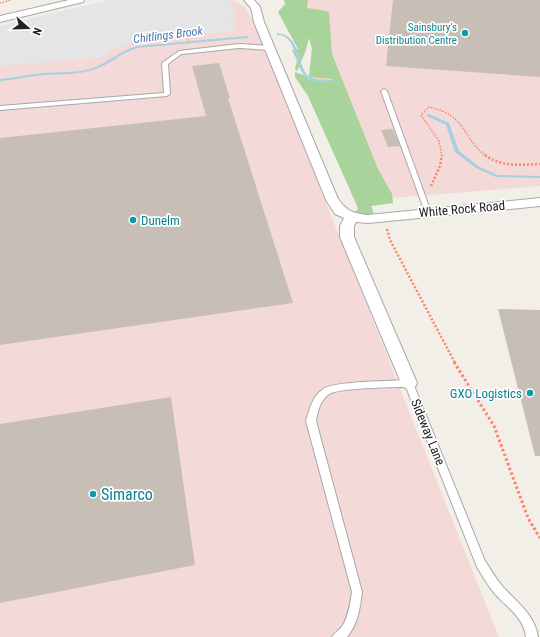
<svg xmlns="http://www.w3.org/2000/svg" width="540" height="637" font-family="'Roboto Condensed',sans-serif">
  <rect width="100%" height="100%" fill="#f2efe8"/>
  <g fill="#f3d9d7">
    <polygon points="109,0 232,0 244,6 254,22 499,637 0,637 0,26"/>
    <polygon points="284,0 540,0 540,186 379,199 309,75 312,48 311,42 302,24"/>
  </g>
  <polygon fill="#a8d39b" points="284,0 308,0 307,8 327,11 329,13 332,54 378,169 392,194 393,203 371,206 374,213 358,218 356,212 358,208 308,96 295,77 295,72 306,76 309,80 331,81 332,79 309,77 312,48 309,38 305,53 297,71 295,70 297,60 292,50 298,49 278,12 285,4"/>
  <polygon fill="#e5e5e5" points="109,0 230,0 236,20 229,21 234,24 236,31 154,39 153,34 115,49 102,58 80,59 0,66 0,26"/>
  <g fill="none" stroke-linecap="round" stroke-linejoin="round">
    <g fill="#a7d1e1" fill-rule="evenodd">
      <path d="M 277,33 C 304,35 295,71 312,78 C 317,80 325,79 331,80 L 333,81 L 332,82 C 325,82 314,83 308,79 C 294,69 298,42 283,36 C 281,35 279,35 277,35 Z"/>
      <path d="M 247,36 L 248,36 L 248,38 L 137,48 C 121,53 109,65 93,70 C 77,75 60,74 43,75 C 29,76 15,80 0,81 L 0,79 C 14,78 29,74 43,73 C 58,72 75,73 90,69 C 107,64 119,51 137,46 Z"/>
      <polygon points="427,114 429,114 449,123 459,151 478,166 497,175 540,176 540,178 496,177 476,168 455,152 446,125 427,116"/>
    </g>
  </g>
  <g fill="#c7beb6">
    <polygon points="393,0 540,0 540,77 386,66"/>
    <polygon points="219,63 230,98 228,98 293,303 0,345 0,138 206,116 192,66"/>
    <polygon points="393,129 400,146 388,147 381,130"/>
    <polygon points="498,309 540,310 540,456 535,456"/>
    <polygon points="171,397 195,565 0,603 0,424"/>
  </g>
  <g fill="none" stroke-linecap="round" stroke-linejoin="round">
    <defs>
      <g id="service">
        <polygon points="239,44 270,46 273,48 270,50 239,48 192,53 181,54 168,64 170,94 167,96 0,110 0,106 164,93 162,63 179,51"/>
        <polygon points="384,89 387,91 431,212 430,214 426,214 425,212 381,91"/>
        <path d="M 409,380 L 412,381 L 413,383 L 485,561 C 491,570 496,579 503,587 C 517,602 535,615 538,637 L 526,637 C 524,618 507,607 495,594 C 488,586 483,577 477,567 L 406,387 C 392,387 338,388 329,394 C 320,401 318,410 316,421 L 362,592 C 360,608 358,624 347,637 L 332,637 C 335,632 340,630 343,625 C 349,615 350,603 352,592 L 306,421 C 310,408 312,397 323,389 C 335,381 392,381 409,380 Z"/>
      </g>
      <g id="minor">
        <polygon points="69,0 84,0 83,2 0,22 0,16"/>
        <path d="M 244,0 L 254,0 L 260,7 L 264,22 L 338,199 C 348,212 353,213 368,215 L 540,198 L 540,206 L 368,223 L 356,222 L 354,226 L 354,237 L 417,383 L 415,387 L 409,389 L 403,387 L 401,383 L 340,237 L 340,226 L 344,218 L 335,214 L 326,200 L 254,22 L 251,8 Z"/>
      </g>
    </defs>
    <use href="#service" stroke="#a8a8a8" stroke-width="2"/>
    <use href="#minor" stroke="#a8a8a8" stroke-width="2"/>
    <g stroke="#ff826b" stroke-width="1.5" stroke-dasharray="1.5 1.5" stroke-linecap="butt">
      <polyline points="0,3 11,0"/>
      <polyline points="185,29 189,41"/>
      <path d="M 442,156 L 439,141 L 421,115 L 429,107 C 467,115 462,138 486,156"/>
    </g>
    <g stroke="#ff826b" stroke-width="2.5" stroke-dasharray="2 2" stroke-linecap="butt">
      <path d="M 485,155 C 500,167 522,165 540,164"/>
      <polyline points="431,186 440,166 442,155"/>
      <polyline points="387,229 390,240 455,363"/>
    </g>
    <polyline stroke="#ff826b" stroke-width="3" stroke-dasharray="2.5 2.5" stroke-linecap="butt" points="454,362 494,426 528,518 540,538"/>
    <use href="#service" fill="#fff" fill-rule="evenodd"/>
    <use href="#minor" fill="#fff" fill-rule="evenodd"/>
  </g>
  <g fill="#0f9aa8" stroke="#fff" stroke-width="1.5">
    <circle cx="465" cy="33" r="4"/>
    <circle cx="133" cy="220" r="4"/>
    <circle cx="530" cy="393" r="4"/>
    <circle cx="93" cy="494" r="4"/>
  </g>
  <g text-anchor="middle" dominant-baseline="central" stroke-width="3.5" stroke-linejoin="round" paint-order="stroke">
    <g font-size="11" fill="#0d838f" stroke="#fff" text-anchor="end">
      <text x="457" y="27">Sainsbury's<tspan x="457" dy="13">Distribution Centre</tspan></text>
    </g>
    <g font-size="12" font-style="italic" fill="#4574ae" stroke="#fff">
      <text transform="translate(168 35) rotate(-7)">Chitlings Brook</text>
    </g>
    <g font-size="13" fill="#212121" stroke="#fff">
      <text transform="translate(462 209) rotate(-5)">White Rock Road</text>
      <text transform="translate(428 432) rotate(68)">Sideway Lane</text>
    </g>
    <g font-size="13" fill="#0d838f" stroke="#fff" text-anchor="start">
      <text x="141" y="220">Dunelm</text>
      <text x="522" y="393" text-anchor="end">GXO Logistics</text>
    </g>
    <g font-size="16" fill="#0d838f" stroke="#fff" text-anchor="start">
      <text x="101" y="494">Simarco</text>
    </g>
  </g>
  <g transform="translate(28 28) rotate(110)" stroke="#ffffff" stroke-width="3" paint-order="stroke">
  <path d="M0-3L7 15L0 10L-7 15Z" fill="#212121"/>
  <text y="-6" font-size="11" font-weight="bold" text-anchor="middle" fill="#212121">N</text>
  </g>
</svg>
